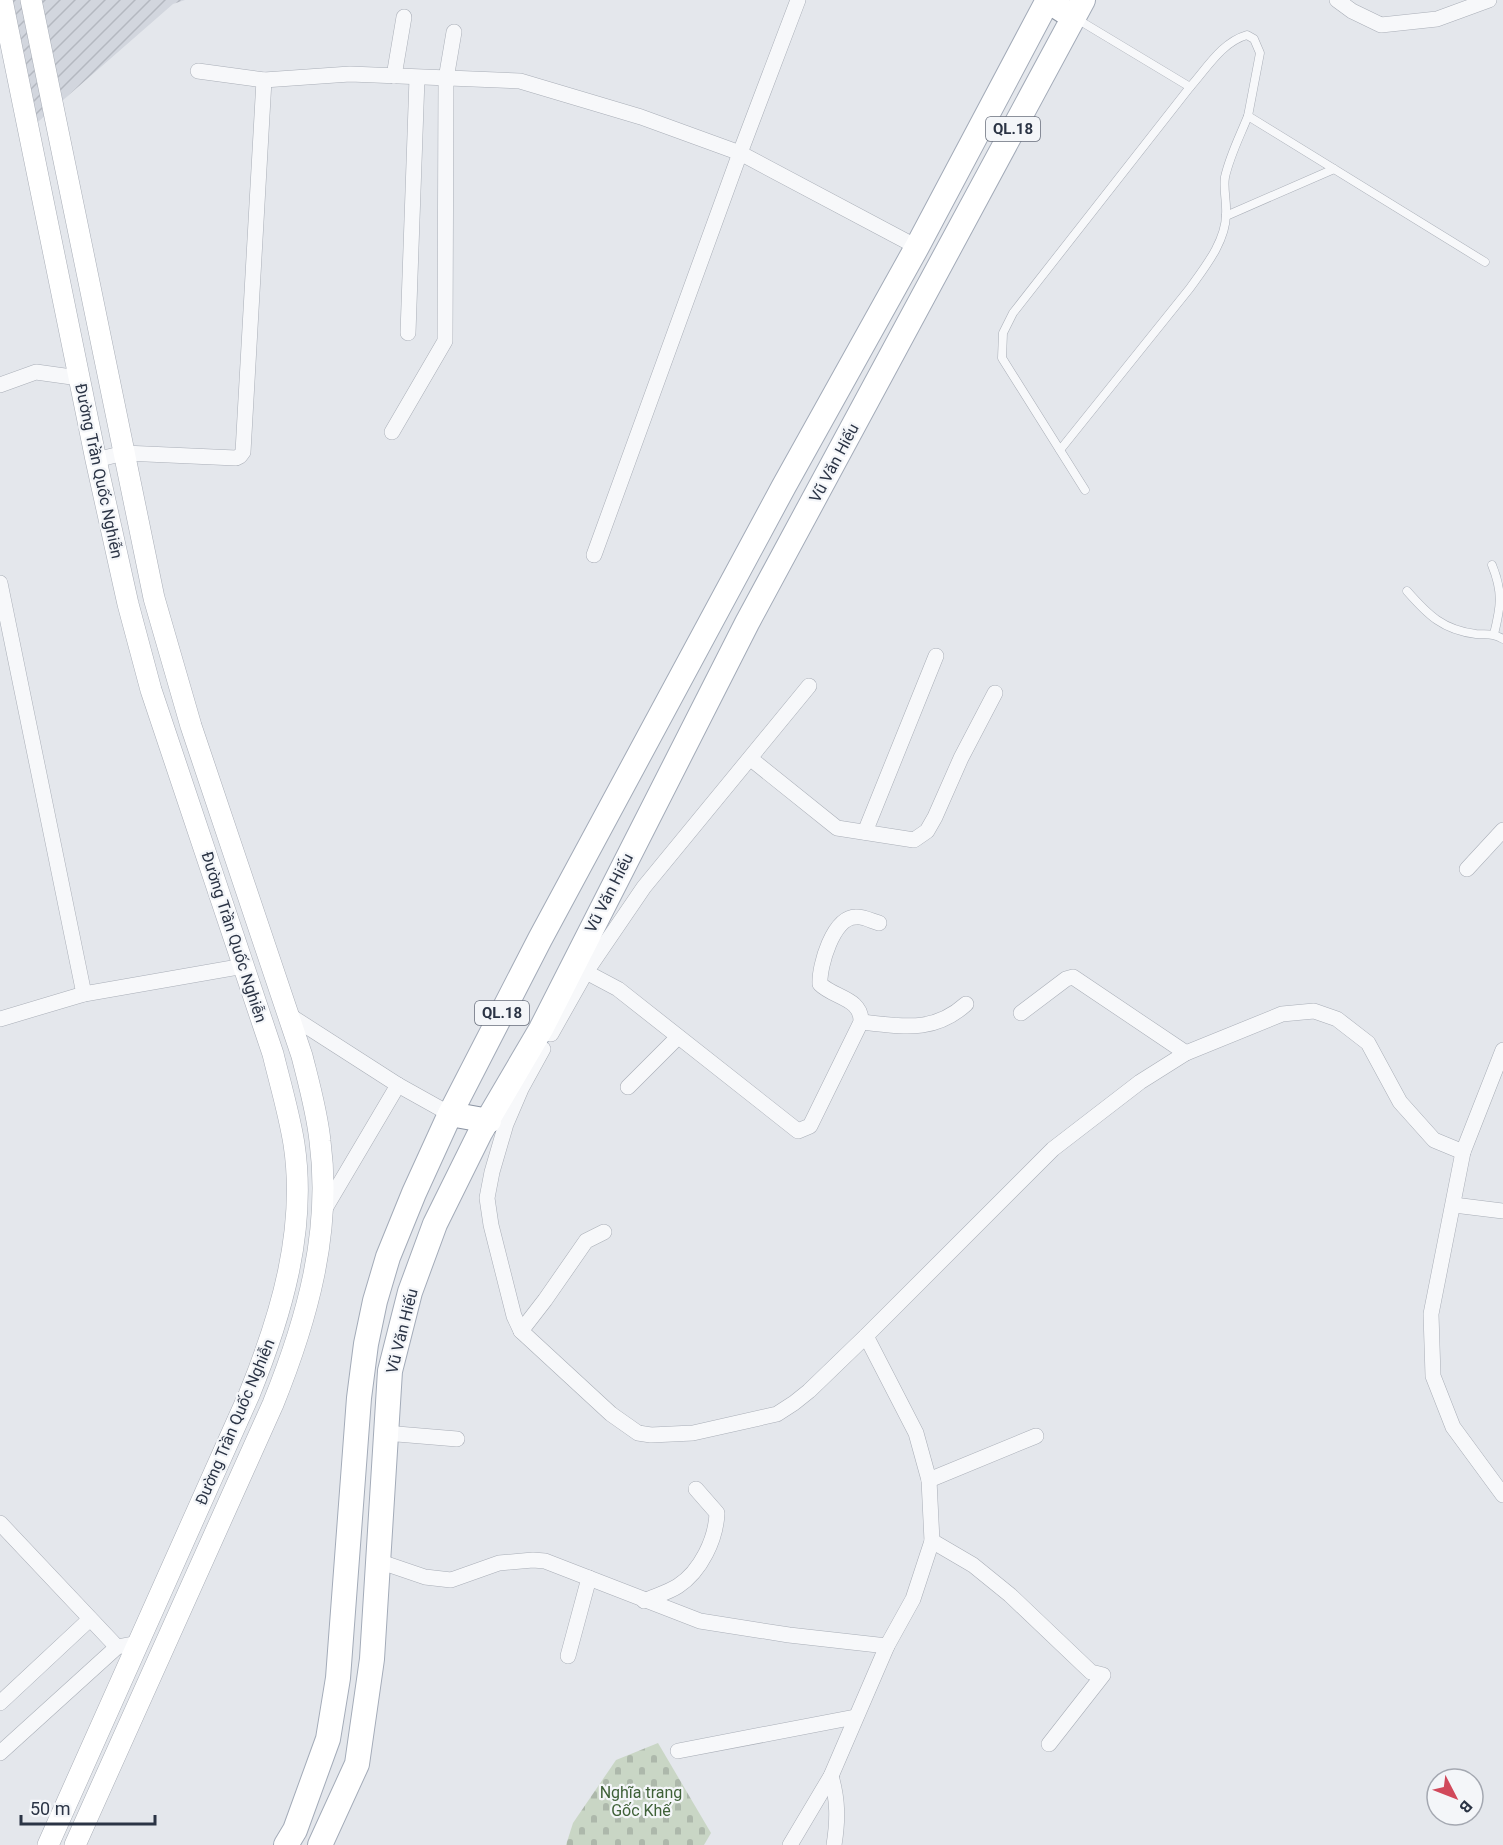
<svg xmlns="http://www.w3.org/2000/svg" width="1503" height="1845" font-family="Roboto,sans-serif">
  <defs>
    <pattern id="industrial-furrows" width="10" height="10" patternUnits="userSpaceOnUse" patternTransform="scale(1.5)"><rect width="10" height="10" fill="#d2d6de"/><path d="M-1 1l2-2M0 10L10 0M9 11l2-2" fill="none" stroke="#b4b8c0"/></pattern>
    <pattern id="cemetery-stones" width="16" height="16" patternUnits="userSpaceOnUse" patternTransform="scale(1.5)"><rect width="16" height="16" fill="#c9d6c5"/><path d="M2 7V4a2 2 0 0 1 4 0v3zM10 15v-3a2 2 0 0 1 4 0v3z" fill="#adb8ab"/></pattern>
  </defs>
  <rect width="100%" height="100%" fill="#e4e7ec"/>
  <polygon fill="url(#industrial-furrows)" points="0,0 185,0 173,4 31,128 0,45"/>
  <polygon fill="url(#cemetery-stones)" points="658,1743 711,1833 704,1845 566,1845 573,1823 616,1760"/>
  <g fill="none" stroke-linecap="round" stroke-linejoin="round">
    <defs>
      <g id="service">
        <path d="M 1077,19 L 1190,87 C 1207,68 1222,42 1247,35 L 1254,39 L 1260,53 L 1248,116"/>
        <polyline points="1226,216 1334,169"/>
        <path d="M 1060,450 L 1190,288 C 1205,267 1226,241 1226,214 C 1227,202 1223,189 1225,177 C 1230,155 1240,136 1248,116 L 1485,262"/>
        <polyline points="1085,490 1002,358 1003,333 1013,313 1190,87"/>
        <path d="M 1492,565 C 1503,592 1501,606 1494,634"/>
        <path d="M 1407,591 C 1428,615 1443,630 1476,634 C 1487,635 1493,633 1503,639"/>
      </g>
      <g id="minor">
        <polyline points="1337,0 1352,11 1381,25 1437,19 1489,0"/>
        <polyline points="198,71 264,80 350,74 520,81 641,117 740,153 917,247"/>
        <polyline points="394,76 404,17"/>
        <polyline points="408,333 417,78"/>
        <polyline points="0,385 36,372 79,378"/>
        <polyline points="392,432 445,341 446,79 454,32"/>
        <polyline points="96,460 124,453 236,458 240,456 243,452 264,80"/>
        <polyline points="594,555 740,153 798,0"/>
        <polyline points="0,583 84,994"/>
        <polyline points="751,759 837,828 914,840 927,831 935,817 961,758 995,693"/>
        <polyline points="865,832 936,656"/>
        <polyline points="1467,869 1503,830"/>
        <path d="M 586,972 L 618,989 L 798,1131 L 810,1126 L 861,1022 C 862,998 834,998 820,984 C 819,966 833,917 856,917 C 862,916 872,921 879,923"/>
        <polyline points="1021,1013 1066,979 1073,977 1186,1053"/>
        <polyline points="289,1015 398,1085 450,1114"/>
        <polyline points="0,1019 84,994 244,966"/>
        <path d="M 861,1022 C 901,1026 933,1034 966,1004"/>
        <polyline points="546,1032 551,1034 586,972 644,887 809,686"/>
        <polyline points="543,1049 521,1089 506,1124 492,1172 487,1198 491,1225 514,1316 521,1331 611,1414 638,1433 651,1435 693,1433 777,1414 794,1403 809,1391 866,1336 1053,1149 1140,1082 1186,1053 1282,1014 1314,1011 1337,1019 1368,1043 1400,1102 1434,1140 1463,1152"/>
        <polyline points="1503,1050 1463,1152 1431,1314 1433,1376 1453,1427 1503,1495"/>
        <polyline points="628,1087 678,1037"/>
        <polyline points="1454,1205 1503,1211"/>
        <polyline points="323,1212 398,1085"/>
        <polyline points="521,1331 545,1300 586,1241 604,1232"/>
        <polyline points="385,1433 457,1439"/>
        <polyline points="929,1480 1036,1436"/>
        <polyline points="0,1523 117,1647"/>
        <polyline points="932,1541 973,1565 1010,1595 1091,1672 1103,1675 1049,1744"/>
        <polyline points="378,1561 425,1577 451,1580 499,1563 533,1560 545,1561 700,1621 789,1635 887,1646"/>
        <path d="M 644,1601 C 655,1596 669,1592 678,1586 C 701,1571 716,1539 717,1513 L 696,1489"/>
        <polyline points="568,1656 589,1578"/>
        <polyline points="0,1703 90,1619"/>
        <polyline points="678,1751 855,1717"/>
        <polyline points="0,1753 117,1647 138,1643"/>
        <path d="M 831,1776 C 838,1800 838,1820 834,1845"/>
        <polyline points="790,1845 831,1776 887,1646 913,1599 932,1541 929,1480 916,1433 866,1336"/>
      </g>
      <g id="secondary">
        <path d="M 2,0 L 96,460 L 128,604 L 151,690 L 273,1054 C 280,1083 289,1113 294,1144 C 307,1230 281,1316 249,1395 L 48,1845"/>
        <path d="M 31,0 L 154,598 L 191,726 L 302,1056 C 309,1084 317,1112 320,1141 C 332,1232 307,1320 273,1404 L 75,1845"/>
      </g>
      <g id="primary">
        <polyline points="286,1845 295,1830 328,1739 338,1678 359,1398 366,1344 375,1301 388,1257 414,1193 450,1114 540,939 784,486 917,247 1048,0"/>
        <polyline points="320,1845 357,1764 372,1659 390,1371 410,1292 435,1224 480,1133 541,1029 747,623 1083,0"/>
      </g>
      <g id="trunk">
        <polyline points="1048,1 1073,17"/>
        <polyline points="450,1114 489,1121"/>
      </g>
    </defs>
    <use href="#service" stroke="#a9aeb7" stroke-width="9"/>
    <use href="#minor" stroke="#a9aeb7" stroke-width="16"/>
    <use href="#secondary" stroke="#a9aeb7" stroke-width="22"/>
    <use href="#primary" stroke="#a3abb8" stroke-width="26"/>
    <use href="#trunk" stroke="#8b94a3" stroke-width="26"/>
    <use href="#service" stroke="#f7f8fa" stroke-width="8"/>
    <use href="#minor" stroke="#f7f8fa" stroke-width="15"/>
    <use href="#secondary" stroke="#fff" stroke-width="21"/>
    <use href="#primary" stroke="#fff" stroke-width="24"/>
    <use href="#trunk" stroke="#fff" stroke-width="24"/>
  </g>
  <g text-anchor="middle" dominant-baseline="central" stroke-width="4.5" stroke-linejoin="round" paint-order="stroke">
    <g fill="#f4f6f9" stroke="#676e7b" stroke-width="1.5">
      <rect x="986" y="117" width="54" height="24" rx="4.5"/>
      <rect x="475" y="1001" width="54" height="24" rx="4.5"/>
    </g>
    <g font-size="15" font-weight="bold" fill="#2b3445">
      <text x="1013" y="129">QL.18</text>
      <text x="502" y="1013">QL.18</text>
    </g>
    <g font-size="16" fill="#2b3445" stroke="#f4f6f9">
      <text transform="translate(834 463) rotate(-62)">Vũ Văn Hiếu</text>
      <text transform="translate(99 471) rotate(78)">Đường Trần Quốc Nghiễn</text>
      <text transform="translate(609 893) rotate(-63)">Vũ Văn Hiếu</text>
      <text transform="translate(234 937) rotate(72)">Đường Trần Quốc Nghiễn</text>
      <text transform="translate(402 1331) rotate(-76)">Vũ Văn Hiếu</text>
      <text transform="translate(235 1422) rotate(-67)">Đường Trần Quốc Nghiễn</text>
    </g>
    <g font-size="16" fill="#3f6138" stroke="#f4f6f9">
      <text x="641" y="1792">Nghĩa trang<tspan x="641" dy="18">Gốc Khế</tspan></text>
    </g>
  </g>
  <g transform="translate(1455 1797) rotate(132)"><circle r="28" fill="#f4f6f9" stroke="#a4a8b1" stroke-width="1.5"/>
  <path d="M0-4.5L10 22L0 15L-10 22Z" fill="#d1495b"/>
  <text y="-9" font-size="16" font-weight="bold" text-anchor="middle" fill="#2b3445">B</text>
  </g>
  <path d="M21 1815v9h134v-9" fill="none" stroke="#2b3445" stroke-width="3"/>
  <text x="30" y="1815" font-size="18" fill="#2b3445" stroke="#f4f6f9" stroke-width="4.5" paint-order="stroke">50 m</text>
</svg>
